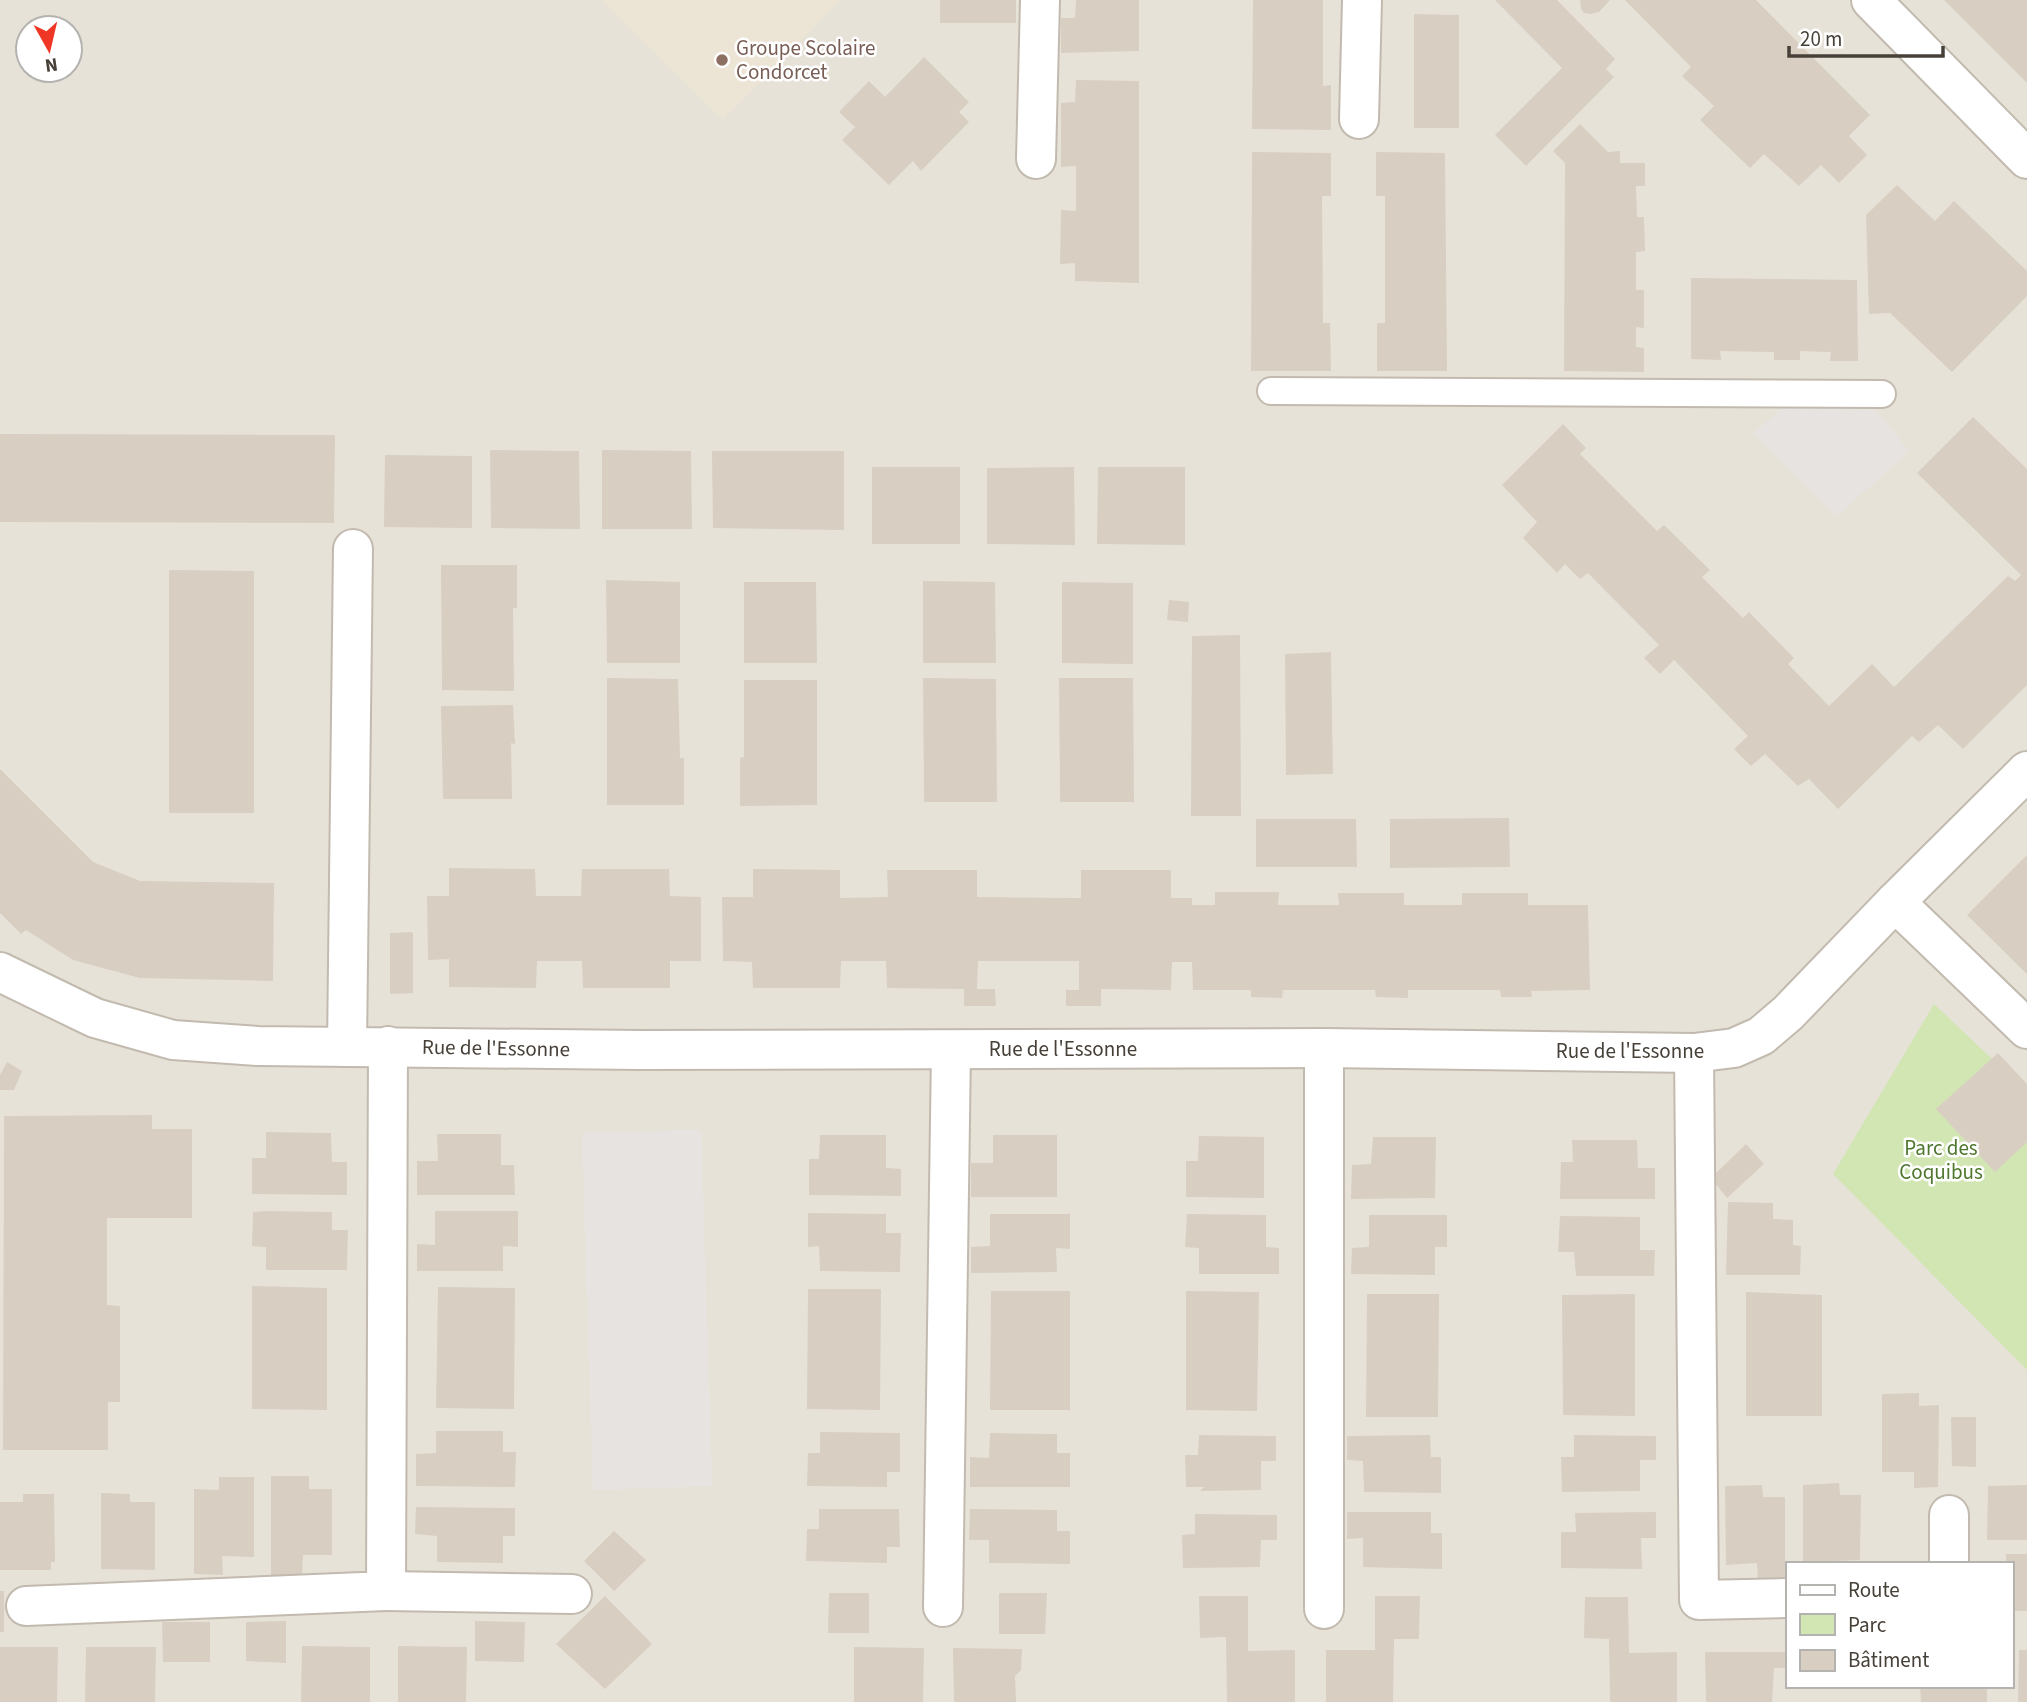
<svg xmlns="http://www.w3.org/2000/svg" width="2027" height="1702" font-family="'Source Sans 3',sans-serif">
  <rect width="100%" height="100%" fill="#f4f0e9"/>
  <path fill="#e7e2d8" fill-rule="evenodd" d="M 0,0 L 2027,0 L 2027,1702 L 0,1702 ZM 28,28 L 70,28 L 70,70 L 28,70 ZM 1787,1564 L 2011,1564 L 2011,1686 L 1787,1686 Z"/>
  <polygon fill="#ece4d4" points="602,0 841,0 723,120"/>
  <polygon fill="#d2e6b4" points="1934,1004 2027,1092 2027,1370 1833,1174"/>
  <g fill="#e6e3e1">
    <polygon points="1784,406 1874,408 1909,451 1837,516 1753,434"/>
    <polygon points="701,1130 712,1486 593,1490 582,1133"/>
  </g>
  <g fill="#d8cec2">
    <rect x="940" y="0" width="76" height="23"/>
    <polygon points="1076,0 1139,0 1139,51 1061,53 1061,18 1075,18"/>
    <polygon points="1253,0 1323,0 1323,86 1331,85 1331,130 1252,129"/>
    <polygon points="1495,0 1557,0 1615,59 1606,69 1614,77 1526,166 1495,135 1562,68"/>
    <polygon points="1580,0 1610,0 1599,12 1591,14 1584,13 1581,9"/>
    <polygon points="1625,0 1756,0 1870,115 1849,136 1867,155 1839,183 1821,165 1799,186 1764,154 1750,168 1700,120 1714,106 1682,76 1691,67"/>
    <polygon points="1944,0 2027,0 2027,83"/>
    <polygon points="1414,14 1459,15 1459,128 1414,128"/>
    <polygon points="924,57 969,102 959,112 969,122 921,171 913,161 889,185 842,140 855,127 839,112 869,81 885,97"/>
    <polygon points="1076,80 1139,81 1139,283 1075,281 1075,263 1060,264 1061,210 1076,211 1076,166 1061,167 1061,103 1075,102"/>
    <polygon points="1580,124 1608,152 1620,151 1620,163 1645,163 1645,186 1636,186 1637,217 1644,217 1645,251 1636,252 1636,290 1644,290 1644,328 1636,327 1636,347 1644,348 1644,372 1564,371 1565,163 1553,151"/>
    <polygon points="1252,152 1331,153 1331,196 1322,196 1323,323 1330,323 1331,371 1251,371"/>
    <polygon points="1376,152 1445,153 1447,371 1377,371 1377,323 1385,323 1385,196 1376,196"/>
    <polygon points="1897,185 1935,221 1954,201 2027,271 2027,296 1952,372 1890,313 1869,314 1866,215"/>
    <polygon points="1691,278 1857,280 1858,361 1830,361 1831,352 1800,351 1800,360 1774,360 1774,352 1720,351 1721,360 1691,359"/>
    <polygon points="1973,417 2027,469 2027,685 1963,749 1938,725 1919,742 1912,736 1838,809 1809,779 1798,786 1765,754 1751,766 1734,749 1748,736 1674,660 1660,674 1644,658 1659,645 1588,573 1580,579 1565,564 1557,573 1523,538 1537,522 1502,485 1563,424 1586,448 1580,454 1657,531 1664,525 1710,570 1702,577 1743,618 1749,612 1794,658 1788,664 1829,706 1872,664 1894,687 2008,576 2015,581 2021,575 1917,473"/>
    <polygon points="0,434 335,435 334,523 0,522"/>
    <polygon points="490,450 579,451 580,529 491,528"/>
    <polygon points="602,450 691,451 692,529 602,529"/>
    <polygon points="712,451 844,451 844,530 713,528"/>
    <polygon points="385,455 472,456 472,528 384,527"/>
    <rect x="872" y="467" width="88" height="77"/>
    <polygon points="1074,467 1075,545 987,544 987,468"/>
    <polygon points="1098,467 1185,467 1185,545 1097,544"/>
    <polygon points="441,565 517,565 517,608 513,608 514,691 442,690"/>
    <polygon points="169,570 254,571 254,813 169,813"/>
    <polygon points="606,580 680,582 680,663 607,663"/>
    <polygon points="923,581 995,582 996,663 923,663"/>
    <polygon points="744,582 816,582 817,663 744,663"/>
    <polygon points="1062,582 1133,583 1133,664 1062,663"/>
    <polygon points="1169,600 1189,602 1188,622 1167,620"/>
    <polygon points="1240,635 1241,816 1191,816 1192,636"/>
    <polygon points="1331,652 1333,774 1286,775 1285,654"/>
    <polygon points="607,678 678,679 680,758 684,758 684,805 607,805"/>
    <polygon points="923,678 996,679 997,802 924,802"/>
    <polygon points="1059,678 1133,678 1134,802 1060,802"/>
    <polygon points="744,680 817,680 817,805 740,806 740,758 744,757"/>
    <polygon points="513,705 515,744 511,743 512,799 443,799 441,706"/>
    <polygon points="0,769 93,862 140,881 274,883 273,981 140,978 73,960 26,930 21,934 0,913"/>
    <polygon points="1509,818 1510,867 1390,868 1390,819"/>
    <polygon points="1256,819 1356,819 1357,867 1256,867"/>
    <polygon points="2027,855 2027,974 1967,915"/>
    <polygon points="449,868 535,869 536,896 581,896 582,869 669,869 670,896 701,897 701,961 670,961 670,988 583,988 582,961 537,961 536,988 449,987 449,959 428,960 427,896 449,896"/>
    <polygon points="753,869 840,870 840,898 888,897 887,870 977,870 977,897 1081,898 1081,870 1171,870 1171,898 1192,898 1192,905 1215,905 1215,892 1279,892 1278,905 1339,905 1338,893 1404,893 1404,905 1462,905 1462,893 1528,893 1528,905 1588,905 1590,990 1531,991 1532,997 1501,997 1500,990 1408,990 1408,998 1376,997 1375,990 1283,990 1282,998 1251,997 1251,990 1193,990 1192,962 1172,962 1171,990 1101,989 1101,1006 1066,1006 1066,990 1079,990 1079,961 978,961 977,989 995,989 996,1006 964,1006 964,989 887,988 886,961 841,961 840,988 753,988 752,962 723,961 722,897 753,897"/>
    <polygon points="411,932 413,933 413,993 390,994 390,933"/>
    <polygon points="1998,1053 2027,1084 2027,1142 1995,1172 1936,1109"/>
    <polygon points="7,1062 22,1071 14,1090 0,1090 0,1075"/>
    <polygon points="152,1115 152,1129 192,1129 192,1218 107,1218 107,1305 120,1306 120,1402 108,1402 108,1450 3,1450 4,1116"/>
    <polygon points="266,1132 331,1133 332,1162 347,1162 347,1195 252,1194 252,1158 266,1158"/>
    <polygon points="437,1134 501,1134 501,1165 514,1165 515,1195 417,1195 417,1161 438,1161"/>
    <polygon points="820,1135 886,1135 886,1168 901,1169 901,1196 809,1195 809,1159 819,1159"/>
    <polygon points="993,1135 1057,1135 1057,1197 971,1197 971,1163 993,1163"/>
    <polygon points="1199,1136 1264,1137 1264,1198 1186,1197 1186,1161 1198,1161"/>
    <polygon points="1373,1137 1436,1137 1435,1198 1351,1199 1352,1165 1371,1164"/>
    <polygon points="1572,1140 1637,1140 1638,1168 1655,1168 1655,1199 1560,1199 1561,1162 1573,1162"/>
    <polygon points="1746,1144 1764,1164 1727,1198 1711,1178"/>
    <polygon points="1728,1202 1773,1203 1773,1219 1793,1220 1793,1245 1801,1246 1800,1275 1726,1275"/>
    <polygon points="266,1211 332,1212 332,1230 348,1230 347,1270 266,1270 266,1247 252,1246 253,1212"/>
    <polygon points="435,1211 518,1211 518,1247 503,1246 503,1271 417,1271 417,1244 435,1245"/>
    <polygon points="808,1213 886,1214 886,1233 901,1233 900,1272 820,1271 819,1246 808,1247"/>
    <polygon points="990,1214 1070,1214 1070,1249 1056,1248 1057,1272 971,1273 971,1247 990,1246"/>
    <polygon points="1187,1214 1266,1215 1266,1247 1279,1248 1279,1274 1199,1274 1199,1248 1185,1247"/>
    <polygon points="1369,1215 1447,1215 1447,1247 1435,1247 1435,1275 1351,1274 1352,1248 1369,1247"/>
    <polygon points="1560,1216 1640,1217 1640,1250 1655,1250 1654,1276 1576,1276 1574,1252 1558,1252"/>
    <polygon points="252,1286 327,1288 327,1410 252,1409"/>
    <polygon points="438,1287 515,1288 514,1409 436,1408"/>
    <polygon points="808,1289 881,1289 880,1410 807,1409"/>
    <polygon points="991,1291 1070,1291 1070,1410 990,1410"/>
    <polygon points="1186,1291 1259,1292 1257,1411 1186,1410"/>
    <polygon points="1746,1292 1822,1295 1822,1416 1746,1416"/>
    <polygon points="1367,1294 1439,1294 1438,1417 1366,1417"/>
    <polygon points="1635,1294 1635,1416 1563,1415 1562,1295"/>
    <polygon points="1919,1393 1919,1406 1939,1405 1938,1487 1914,1488 1914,1472 1882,1472 1882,1394"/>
    <polygon points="1951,1417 1976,1417 1976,1467 1952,1466"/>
    <polygon points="436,1431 503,1431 503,1452 516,1452 515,1487 416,1486 416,1454 436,1453"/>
    <polygon points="820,1432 900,1433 900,1472 887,1472 887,1487 807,1486 808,1453 820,1453"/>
    <polygon points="990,1433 1057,1434 1057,1453 1070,1453 1070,1487 970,1487 970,1457 989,1458"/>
    <polygon points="1199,1435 1276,1436 1276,1461 1261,1461 1261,1490 1200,1491 1204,1487 1186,1487 1185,1455 1198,1455"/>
    <polygon points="1430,1435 1431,1457 1441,1457 1441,1493 1364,1492 1363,1461 1347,1460 1347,1436"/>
    <polygon points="1574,1435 1656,1436 1656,1460 1640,1460 1640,1491 1562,1492 1561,1457 1574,1457"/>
    <polygon points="271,1476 309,1476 309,1489 332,1489 332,1555 303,1555 302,1575 271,1575"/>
    <polygon points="219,1477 254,1477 254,1557 222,1556 223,1575 194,1574 194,1489 219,1490"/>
    <polygon points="1839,1483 1840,1495 1861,1495 1860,1560 1833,1561 1833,1564 1803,1564 1803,1485"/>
    <polygon points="1762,1485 1763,1497 1785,1497 1785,1579 1758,1580 1757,1563 1726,1565 1725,1486"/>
    <polygon points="2027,1485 2027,1540 1987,1540 1988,1486"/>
    <polygon points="101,1493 130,1494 130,1502 155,1502 155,1570 101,1569"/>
    <polygon points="23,1494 54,1494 55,1562 51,1562 51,1570 0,1570 0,1502 23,1502"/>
    <polygon points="416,1507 515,1508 515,1536 503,1536 503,1563 437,1562 437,1536 415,1534"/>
    <polygon points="819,1509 899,1509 900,1547 887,1547 887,1563 806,1561 807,1529 819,1529"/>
    <polygon points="970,1509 1057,1510 1057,1531 1070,1531 1070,1564 989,1563 989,1540 969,1540"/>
    <polygon points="1347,1512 1431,1512 1431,1533 1442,1533 1442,1569 1363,1567 1363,1538 1347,1539"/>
    <polygon points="1656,1512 1656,1538 1641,1538 1642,1569 1561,1568 1561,1532 1576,1532 1575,1513"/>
    <polygon points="1195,1514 1277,1515 1277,1540 1261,1540 1260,1567 1183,1568 1182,1535 1195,1534"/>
    <polygon points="614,1531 646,1560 614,1591 584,1561"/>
    <polygon points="2006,1554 2027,1554 2027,1611 2011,1611 2011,1564 2006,1564"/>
    <rect x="0" y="1591" width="4" height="41"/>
    <polygon points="829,1593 869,1593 869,1633 828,1633"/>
    <polygon points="999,1593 1047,1593 1045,1634 999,1634"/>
    <polygon points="605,1596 652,1644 605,1689 556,1644"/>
    <polygon points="1199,1596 1248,1596 1248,1651 1295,1650 1295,1702 1227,1702 1226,1637 1200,1638"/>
    <polygon points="1375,1596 1420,1596 1419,1639 1394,1639 1393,1702 1326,1702 1326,1650 1375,1650"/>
    <polygon points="1585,1597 1628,1597 1629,1653 1677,1652 1677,1702 1610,1702 1609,1639 1584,1638"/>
    <polygon points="286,1621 286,1663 246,1661 246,1622"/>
    <polygon points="475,1621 525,1622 524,1662 475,1661"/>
    <polygon points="162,1622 210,1622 210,1662 163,1662"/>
    <polygon points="302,1646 370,1647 370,1702 301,1702"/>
    <polygon points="398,1646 467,1647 466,1702 398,1702"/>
    <polygon points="0,1647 58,1647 57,1702 0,1702"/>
    <polygon points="86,1647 156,1647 155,1702 85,1702"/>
    <polygon points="854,1647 924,1648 923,1702 854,1702"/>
    <polygon points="953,1648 1022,1649 1021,1670 1015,1676 1016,1702 954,1702"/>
    <polygon points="2019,1650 2027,1650 2027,1702 2018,1702"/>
    <polygon points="1705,1652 1787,1652 1787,1668 1774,1668 1772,1702 1706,1702"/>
    <polygon points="1920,1686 1987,1686 1987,1702 1921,1702"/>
  </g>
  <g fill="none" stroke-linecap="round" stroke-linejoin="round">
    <defs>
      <polyline id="service" points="1271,391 1882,394"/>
      <g id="minor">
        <polyline points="1871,0 2027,159"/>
        <polyline points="1359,119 1362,0"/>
        <polyline points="1036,159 1040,0"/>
        <polyline points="1895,902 2027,1029"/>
        <polyline points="0,972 95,1018 173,1040 258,1046 640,1050 1324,1048 1694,1053 1734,1048 1761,1036 1788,1013 1895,902 2027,771"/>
        <polyline points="347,1047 353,549"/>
        <polyline points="1324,1048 1324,1609"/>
        <polyline points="1694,1053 1699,1600 1787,1598"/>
        <polyline points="1949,1515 1949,1564"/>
        <polyline points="386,1591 572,1594"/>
        <polyline points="26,1606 386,1591 388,1046"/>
        <polyline points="943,1607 951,1050"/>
      </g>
    </defs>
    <use href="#service" stroke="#c2baaf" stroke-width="30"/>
    <use href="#minor" stroke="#c2baaf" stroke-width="42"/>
    <use href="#service" stroke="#fff" stroke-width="26"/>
    <use href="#minor" stroke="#fff" stroke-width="38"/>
  </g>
  <circle fill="#8d6e63" stroke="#fff" stroke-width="2.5" cx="722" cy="60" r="7"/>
  <g text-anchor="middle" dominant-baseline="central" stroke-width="5" stroke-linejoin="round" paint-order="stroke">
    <g font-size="21" fill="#785e54" stroke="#fff" text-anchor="start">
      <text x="736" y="48">Groupe Scolaire<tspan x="736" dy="24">Condorcet</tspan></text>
    </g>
    <g font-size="21" fill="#474038" stroke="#fff">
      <text transform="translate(496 1048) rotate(1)">Rue de l'Essonne</text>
      <text x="1063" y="1049">Rue de l'Essonne</text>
      <text x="1630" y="1051">Rue de l'Essonne</text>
    </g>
    <g font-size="21" fill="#4e772d" stroke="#fff">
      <text x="1941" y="1148">Parc des<tspan x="1941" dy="24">Coquibus</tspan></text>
    </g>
  </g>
  <rect x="1786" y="1562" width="228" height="126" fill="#ffffff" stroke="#b5b3af" stroke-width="2"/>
  <rect x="1800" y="1585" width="35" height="10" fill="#ffffff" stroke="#b5b3af" stroke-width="2"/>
  <text x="1848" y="1597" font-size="21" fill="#474038">Route</text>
  <rect x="1800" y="1614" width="35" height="21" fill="#d2e6b4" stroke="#b5b3af" stroke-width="2"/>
  <text x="1848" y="1632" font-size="21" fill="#474038">Parc</text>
  <rect x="1800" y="1650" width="35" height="21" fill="#d8cec2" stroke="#b5b3af" stroke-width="2"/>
  <text x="1848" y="1667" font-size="21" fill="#474038">Bâtiment</text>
  <g transform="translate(49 49) rotate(172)"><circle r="33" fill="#ffffff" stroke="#b5b3af" stroke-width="2"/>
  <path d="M0-5L12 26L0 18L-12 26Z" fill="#f03725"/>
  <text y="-10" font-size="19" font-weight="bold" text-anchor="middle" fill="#474038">N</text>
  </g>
  <path d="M1789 46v10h154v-10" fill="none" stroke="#474038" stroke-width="3.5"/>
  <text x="1800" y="46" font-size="21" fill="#474038" stroke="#ffffff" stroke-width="5" paint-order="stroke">20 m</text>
</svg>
